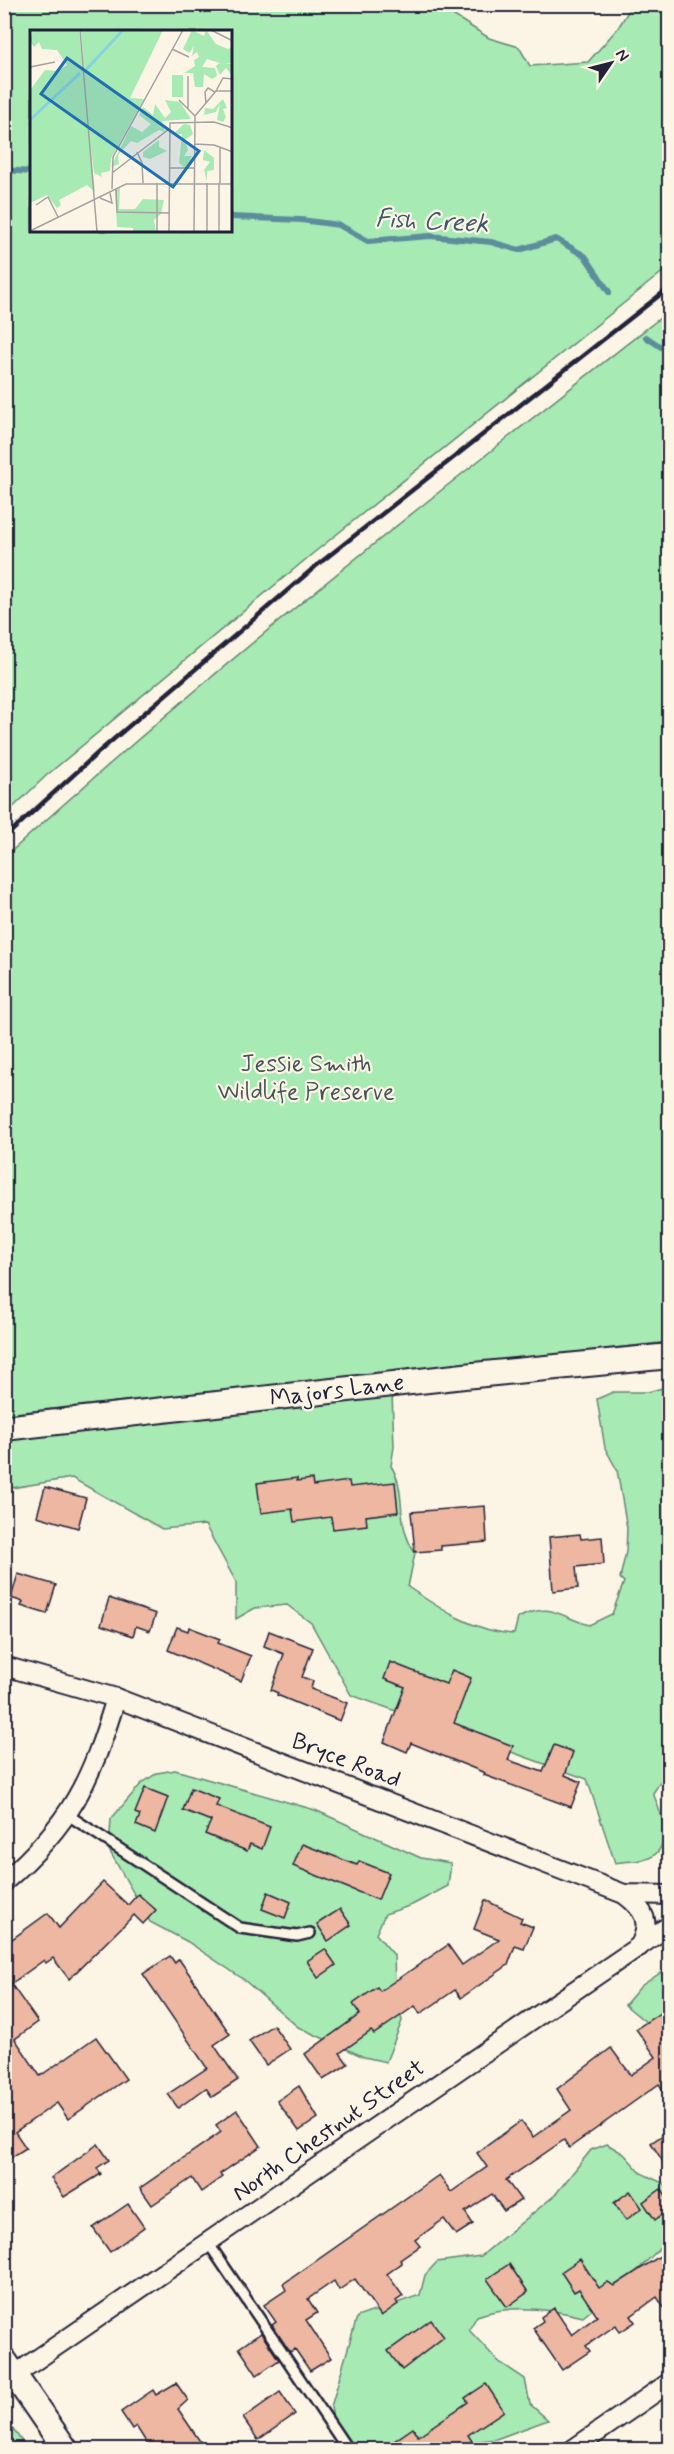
<svg xmlns="http://www.w3.org/2000/svg" width="674" height="2454" font-family="Mynerve,sans-serif">
  <rect width="100%" height="100%" fill="#fcf5e5"/>
  <filter id="ink" filterUnits="userSpaceOnUse"><feTurbulence type="fractalNoise" baseFrequency=".0167" numOctaves="2"/><feDisplacementMap in="SourceGraphic" scale="12" xChannelSelector="R" yChannelSelector="G"/><feConvolveMatrix kernelMatrix="1 2 1 2 8 2 1 2 1" color-interpolation-filters="sRGB"/></filter>
  <g filter="url(#ink)">
    <g fill="#a8eab3" stroke="#658677" stroke-width="1.5" fill-rule="evenodd">
      <path d="M 5,4 L 437,5 L 489,38 L 519,47 L 530,66 L 588,62 L 618,28 L 632,5 L 669,5 L 670,266 L 311,555 L 47,775 L 5,815 ZM 32,32 L 231,32 L 231,231 L 32,231 Z"/>
      <path d="M 669,311 L 669,1342 L 5,1414 L 5,857 C 217,664 443,488 669,311 Z"/>
      <path d="M 669,1386 L 670,1767 L 653,1793 C 661,1812 674,1847 649,1858 C 639,1862 626,1861 615,1863 L 587,1779 L 351,1695 L 311,1623 L 287,1605 L 255,1608 L 236,1619 L 236,1582 L 205,1525 L 162,1529 L 72,1478 L 5,1489 L 5,1434 L 392,1393 L 394,1447 L 391,1466 C 408,1493 394,1521 415,1553 L 408,1587 C 440,1609 475,1632 514,1634 L 518,1618 C 551,1601 558,1616 589,1625 L 612,1614 L 624,1582 L 620,1578 L 626,1552 L 627,1528 L 617,1470 L 605,1448 L 597,1399 L 613,1392 L 648,1392 Z"/>
      <polygon points="175,1770 315,1810 421,1858 451,1863 448,1886 412,1905 385,1914 376,1934 394,1955 395,1986 402,2021 386,2062 364,2057 298,2027 243,1979 188,1942 150,1922 109,1850 111,1819 141,1784 157,1773"/>
      <polygon points="669,1967 669,2041 625,2005 641,1986"/>
      <path d="M 607,2144 L 624,2154 L 641,2173 L 669,2186 L 669,2239 L 630,2278 L 583,2317 C 550,2309 510,2304 477,2316 L 469,2330 L 498,2361 L 525,2379 L 530,2404 L 548,2420 L 496,2439 L 426,2448 L 338,2449 L 331,2407 L 357,2317 L 420,2295 L 425,2275 L 437,2262 L 481,2256 L 555,2195 L 591,2150 Z"/>
      <polygon points="4,2417 5,2417 27,2449 5,2449"/>
    </g>
    <g fill="none" stroke-linecap="round" stroke-linejoin="round">
      <g stroke="#5c8d9d" stroke-width="6">
        <polyline points="4,170 32,172"/>
        <polyline points="231,217 301,220 339,225 368,241 430,236 491,242 519,250 556,239 585,256 609,292"/>
        <polyline points="646,337 661,347 670,348"/>
      </g>
    </g>
    <g fill="#edb7a1" stroke="#22223b" stroke-width="1.5">
      <polygon points="297,1478 297,1481 312,1479 313,1486 349,1481 350,1487 395,1482 398,1512 366,1516 367,1525 333,1529 331,1517 294,1522 292,1509 261,1513 257,1483"/>
      <polygon points="45,1487 86,1498 78,1528 37,1516"/>
      <polygon points="485,1506 487,1542 441,1546 441,1550 415,1552 411,1512"/>
      <polygon points="580,1534 581,1539 602,1537 604,1564 576,1567 578,1588 553,1591 549,1537"/>
      <polygon points="18,1574 56,1585 47,1614 21,1606 23,1602 11,1598"/>
      <polygon points="109,1598 156,1614 150,1631 136,1626 133,1636 101,1625"/>
      <polygon points="177,1627 188,1631 189,1627 220,1639 218,1643 251,1656 241,1681 168,1650"/>
      <polygon points="269,1631 313,1648 302,1677 313,1681 311,1689 347,1703 340,1721 277,1695 278,1693 271,1690 284,1654 264,1646"/>
      <polygon points="390,1662 446,1684 452,1670 471,1678 454,1723 513,1746 508,1760 543,1772 554,1745 573,1752 565,1775 581,1782 571,1807 484,1775 485,1773 411,1743 407,1752 384,1742 405,1687 384,1679"/>
      <polygon points="145,1788 168,1797 155,1833 136,1825 140,1815 135,1813"/>
      <polygon points="191,1788 219,1799 216,1806 270,1827 262,1849 250,1844 247,1851 205,1834 211,1821 183,1810"/>
      <polygon points="302,1844 357,1865 359,1861 389,1873 378,1900 293,1866"/>
      <polygon points="103,1882 128,1905 138,1894 156,1910 143,1924 134,1915 69,1979 53,1958 46,1963 44,1960 11,1984 38,2022 15,2039 40,2076 96,2037 126,2079 68,2119 57,2103 15,2132 26,2148 4,2162 4,1945 48,1913 59,1928"/>
      <polygon points="268,1892 291,1902 285,1918 262,1909"/>
      <polygon points="485,1900 522,1918 520,1922 533,1927 524,1949 515,1946 508,1965 461,1998 455,1990 420,2014 415,2006 374,2034 371,2031 340,2053 348,2064 323,2080 305,2054 360,2014 353,2004 377,1987 380,1991 448,1945 462,1965 499,1939 474,1929"/>
      <polygon points="340,1909 351,1925 328,1941 317,1924"/>
      <polygon points="325,1949 336,1965 318,1978 307,1961"/>
      <polygon points="170,1956 175,1963 179,1959 230,2034 214,2045 238,2080 212,2097 206,2088 178,2108 168,2094 207,2068 143,1974"/>
      <polygon points="660,2013 669,2026 669,2099 659,2084 569,2148 564,2140 506,2180 521,2200 504,2211 492,2194 465,2212 473,2224 456,2235 444,2219 415,2240 420,2246 400,2260 402,2263 387,2274 403,2296 396,2301 398,2304 381,2316 355,2279 339,2290 334,2281 308,2299 317,2313 306,2320 331,2358 310,2371 295,2349 290,2352 272,2325 276,2322 264,2305 286,2290 283,2284 439,2175 451,2192 487,2167 477,2153 521,2121 533,2137 571,2110 557,2089 611,2048 631,2075 656,2057 636,2029"/>
      <polygon points="273,2025 290,2049 266,2065 249,2041"/>
      <polygon points="299,2086 318,2118 299,2131 277,2101"/>
      <polygon points="237,2110 261,2146 220,2174 222,2177 201,2192 192,2178 152,2205 140,2188 221,2132 216,2125"/>
      <polygon points="669,2131 669,2171 651,2143"/>
      <polygon points="98,2144 109,2160 97,2168 101,2174 64,2197 51,2178"/>
      <polygon points="661,2189 669,2201 669,2209 655,2220 643,2202"/>
      <polygon points="630,2191 642,2208 626,2220 614,2203"/>
      <polygon points="128,2204 144,2227 110,2252 93,2228"/>
      <polygon points="663,2254 669,2263 669,2315 657,2297 631,2316 635,2322 620,2332 616,2325 586,2346 590,2351 562,2370 533,2328 543,2321 541,2317 554,2308 572,2335 597,2316 579,2289 574,2292 561,2272 580,2259 599,2288 608,2282 614,2286"/>
      <polygon points="509,2264 528,2292 507,2307 487,2279"/>
      <polygon points="431,2320 444,2337 402,2370 388,2351"/>
      <polygon points="261,2333 279,2360 257,2375 239,2348"/>
      <polygon points="176,2383 188,2400 178,2409 206,2450 151,2450 136,2426 132,2429 121,2412 153,2390 156,2395"/>
      <polygon points="486,2384 504,2411 468,2435 472,2441 460,2450 381,2450 413,2428 418,2436 468,2402 465,2398"/>
      <polygon points="280,2392 295,2414 258,2440 243,2418"/>
    </g>
    <g fill="none" stroke-linecap="round" stroke-linejoin="round">
      <defs>
        <g id="lane">
          <polyline points="68,1815 240,1928 297,1936 310,1933"/>
          <polyline points="209,2244 348,2450"/>
        </g>
        <g id="street">
          <polyline points="4,1666 116,1698 624,1894 670,1895"/>
          <path d="M 4,1882 C 71,1824 91,1781 116,1698"/>
          <path d="M 624,1894 C 645,1910 652,1922 639,1947"/>
          <polyline points="4,2382 670,1925"/>
          <polyline points="572,2450 670,2382"/>
        </g>
        <g id="secondary">
          <polyline points="4,1428 464,1376 670,1356"/>
          <polyline points="4,2360 66,2450"/>
        </g>
      </defs>
      <use href="#lane" stroke="#22223b" stroke-width="14"/>
      <use href="#street" stroke="#22223b" stroke-width="22"/>
      <use href="#secondary" stroke="#22223b" stroke-width="28"/>
      <use href="#lane" stroke="#fcf5e5" stroke-width="9"/>
      <use href="#street" stroke="#fcf5e5" stroke-width="18"/>
      <use href="#secondary" stroke="#fcf5e5" stroke-width="24"/>
      <polyline stroke="#22223b" stroke-width="4.5" points="4,838 101,750 316,566 670,287"/>
    </g>
  </g>
  <g text-anchor="middle" dominant-baseline="central" stroke-width="4.5" stroke-linejoin="round" paint-order="stroke">
    <g font-size="24" fill="#445459" stroke="#fcf5e5">
      <text x="306" y="1064">Jessie Smith<tspan x="306" dy="28">Wildlife Preserve</tspan></text>
    </g>
    <g font-size="24" fill="#22223b" stroke="#fcf5e5">
      <text transform="translate(337 1391) rotate(-7)">Majors Lane</text>
      <text transform="translate(346 1761) rotate(21)">Bryce Road</text>
      <text transform="translate(329 2131) rotate(-35)">North Chestnut Street</text>
    </g>
    <g font-size="26" font-style="italic" fill="#3f576c" stroke="#fcf5e5">
      <text transform="translate(432 222) rotate(3)">Fish Creek</text>
    </g>
  </g>
  <g transform="translate(30 30)">
    <rect width="202" height="202" fill="#fcf5e5"/>
    <path d="M 3,0 L 49,0 L 65,162 L 57,155 L 29,170 L 31,175 L 27,178 L 17,165 L 0,173 L 0,60 L 15,40 L 28,41 L 37,35 L 27,20 L 12,19 L 9,12 L 4,17 L 0,11 ZM 51,0 L 133,0 L 100,68 L 114,69 L 81,128 L 80,141 L 71,143 L 72,147 L 64,143 L 58,98 ZM 162,0 L 174,6 L 176,0 L 186,14 L 198,19 L 202,17 L 202,33 L 195,33 L 202,34 L 202,45 L 196,38 L 190,45 L 186,36 L 190,33 L 177,29 L 172,37 L 185,38 L 187,46 L 182,49 L 174,44 L 173,57 L 165,57 L 163,43 L 154,43 L 165,36 L 164,30 L 169,27 L 167,22 L 162,26 L 164,16 L 159,23 L 153,19 ZM 142,45 L 153,45 L 153,67 L 142,67 ZM 193,69 L 197,78 L 193,79 L 196,87 L 193,92 L 187,90 L 190,74 L 186,82 L 174,85 L 175,78 L 183,79 ZM 135,70 L 150,72 L 161,89 L 132,91 L 135,102 L 129,100 L 107,113 L 101,111 L 88,125 L 89,134 L 81,137 L 101,96 L 112,102 L 121,94 L 109,85 L 113,77 L 123,85 L 125,74 L 135,88 L 141,82 ZM 154,94 L 160,95 L 163,104 L 155,110 L 158,120 L 154,126 L 162,126 L 156,139 L 149,133 L 152,104 L 142,105 ZM 129,110 L 129,117 L 137,121 L 120,129 L 113,127 L 113,122 ZM 174,120 L 184,128 L 184,140 L 177,141 L 177,151 L 174,140 L 180,132 L 173,130 ZM 90,158 L 89,179 L 105,179 L 113,169 L 134,170 L 131,184 L 124,190 L 126,202 L 103,202 L 103,198 L 87,197 L 85,160 Z" fill="#a8eab3"/>
    <path fill="none" stroke="#83d4de" stroke-width="3" d="M 54,42 L 93,0M 0,90 L 50,43"/>
    <path fill="none" stroke="#a5a1a1" stroke-width="1.5" d="M 50,0 L 67,202M 181,0 L 203,11M 142,19 L 159,27M 0,37 L 25,32M 158,46 L 158,78M 186,61 L 193,48 L 203,49M 149,70 L 165,86M 176,73 L 175,62 L 178,58 L 185,62M 165,114 L 184,115 L 203,122M 190,117 L 190,153M 107,122 L 112,133 L 113,153M 140,138 L 165,138M 82,143 L 139,99M 82,159 L 83,127 L 153,0M 86,159 L 87,182 L 139,183M 70,168 L 82,173 L 80,163M 6,175 L 18,167 L 28,187M 0,201 L 96,154 L 203,154M 127,202 L 127,153M 139,202 L 140,93 L 184,92 L 203,98M 164,202 L 165,86 L 186,61 L 203,61M 177,202 L 177,153M 189,202 L 189,153"/>
    <path fill="#1f6fb2" fill-opacity="0.15" stroke="#1f6fb2" stroke-width="3" d="M 37,28 L 169,121 L 143,157 L 11,64 Z"/>
    <rect width="202" height="202" fill="none" stroke="#22223b" stroke-width="3"/>
  </g>
  <rect width="674" height="2454" fill="none" stroke="#fcf5e5" stroke-width="24"/>
  <rect x="12" y="12" width="650" height="2430" fill="none" stroke="#22223b" stroke-width="2" filter="url(#ink)"/>
  <g transform="translate(611 63) rotate(55)" stroke="#fcf5e5" stroke-width="4.5" paint-order="stroke">
  <path d="M0-4.5L10 22L0 15L-10 22Z" fill="#22223b"/>
  <text y="-9" font-size="16" font-weight="bold" text-anchor="middle" fill="#22223b">N</text>
  </g>
</svg>
